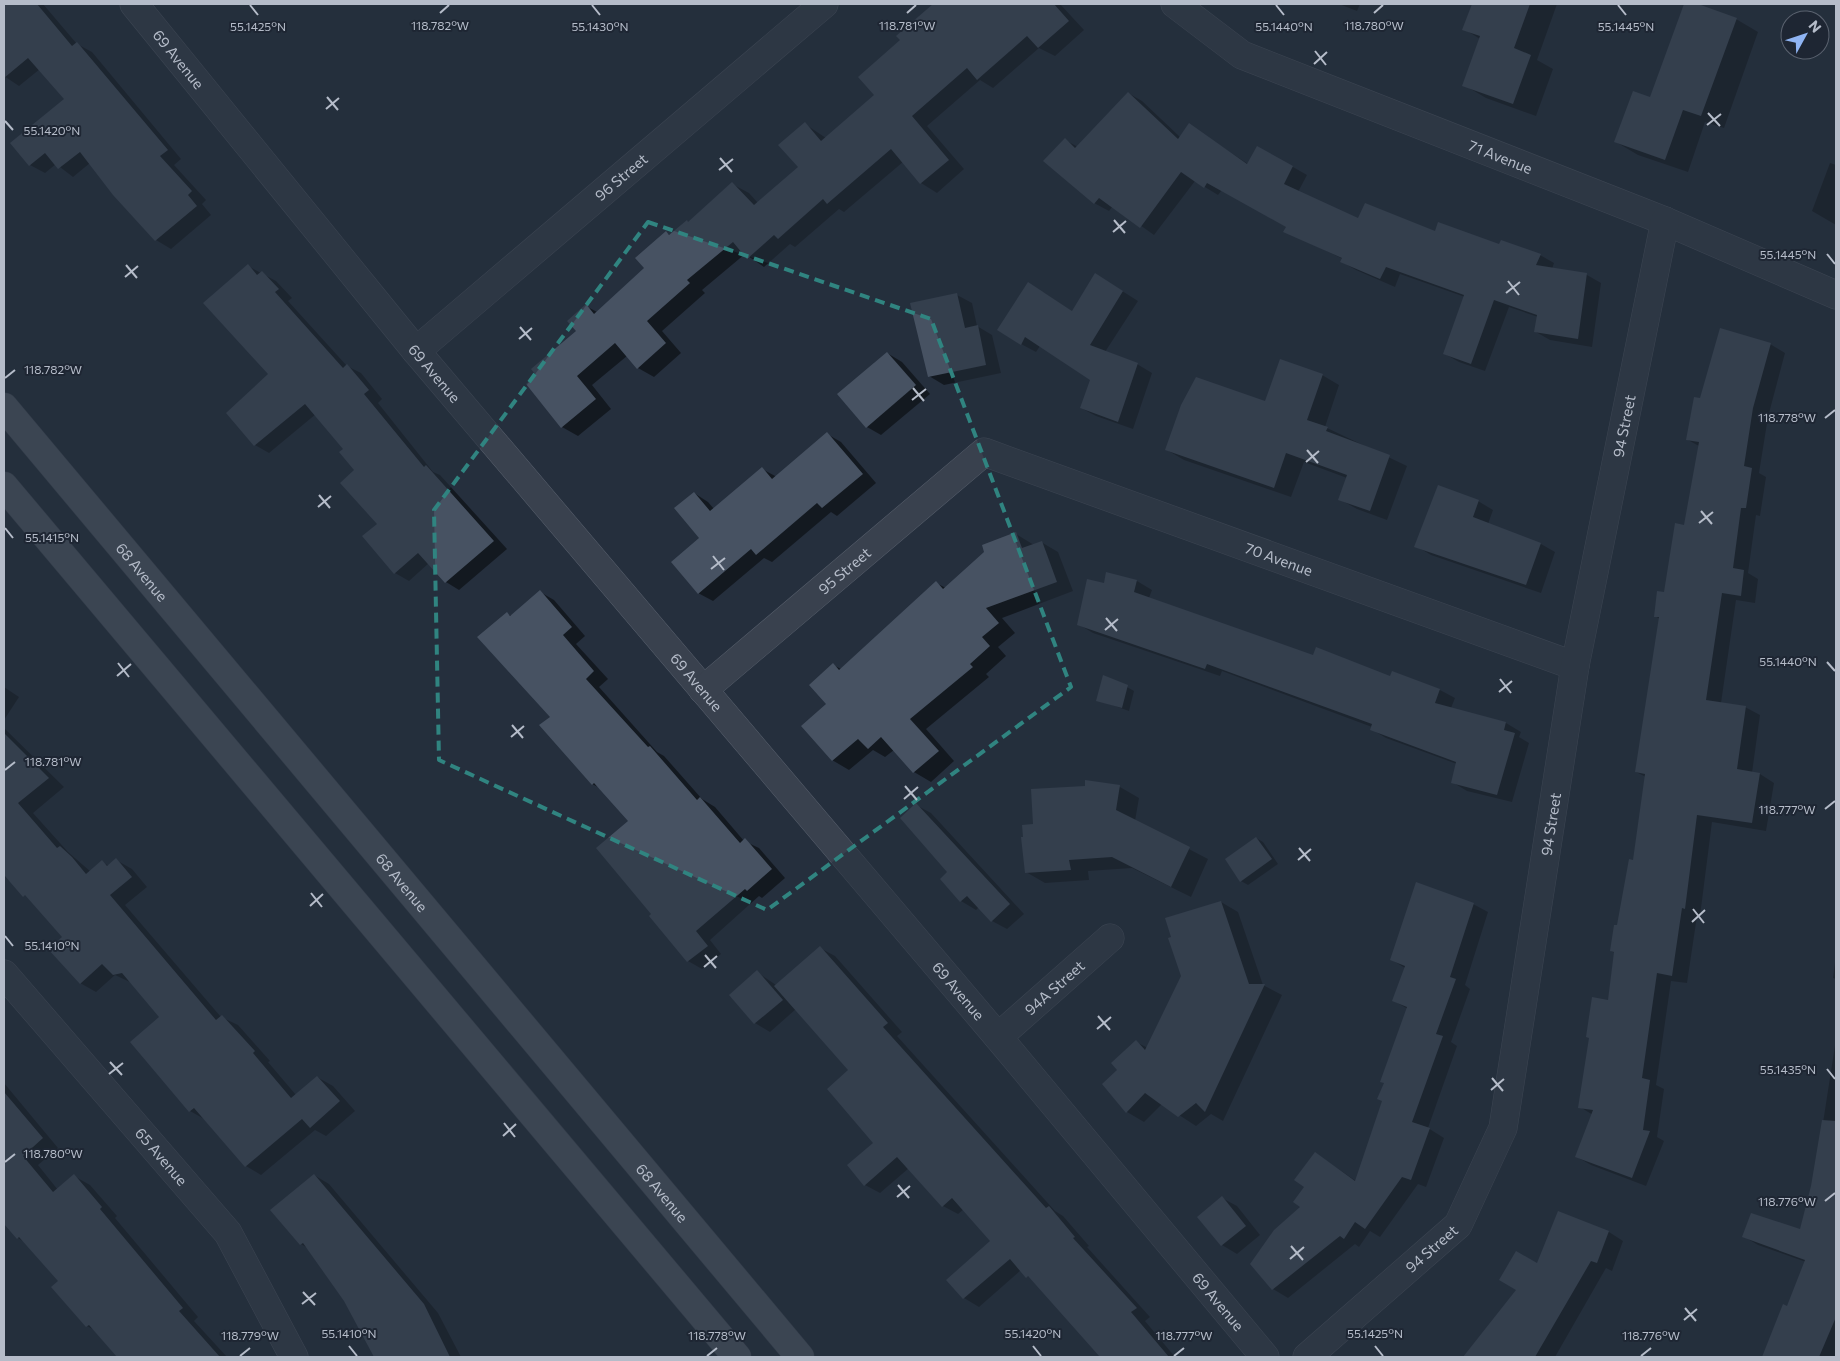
<svg xmlns="http://www.w3.org/2000/svg" width="1840" height="1361" font-family="Commissioner,sans-serif">
  <rect width="100%" height="100%" fill="#252f3d"/>
  <g fill="#0007">
    <polygon points="4,4 43,4 77,44 92,52 181,159 174,165 206,200 202,204 211,215 171,249 156,240 114,194 90,163 73,177 56,164 45,173 30,165 66,99 40,69 19,86 4,76"/>
    <polygon points="935,4 1060,4 1084,30 1055,56 1039,48 993,88 980,80 927,126 964,169 937,193 921,183 903,162 844,212 839,209 795,247 790,244 764,267 745,254 702,290 705,293 662,331 681,353 654,377 638,368 627,356 592,385 611,409 578,436 562,427 577,331 586,306 597,312 646,269 666,233 670,235 689,223 732,184 749,193 758,203 799,167 805,124 826,138 876,95 902,40 898,36"/>
    <polygon points="1339,4 1360,4 1357,11"/>
    <polygon points="1473,4 1557,4 1537,60 1553,69 1536,116 1486,98 1464,85 1480,39 1464,29"/>
    <polygon points="1685,4 1695,4 1736,19 1758,32 1724,128 1705,122 1688,172 1638,155 1616,142 1651,98"/>
    <polygon points="1128,93 1142,101 1180,137 1189,125 1248,164 1257,148 1293,167 1307,175 1298,192 1359,220 1500,245 1540,255 1554,263 1552,269 1587,275 1601,283 1592,347 1550,340 1536,332 1538,317 1509,307 1485,371 1459,362 1445,354 1465,297 1400,274 1395,287 1356,270 1342,262 1343,259 1285,231 1287,227 1222,190 1218,195 1195,181 1154,235 1113,206 1109,211 1094,203 1065,140 1078,147"/>
    <polygon points="1830,163 1836,165 1836,225 1812,211"/>
    <polygon points="248,266 276,281 292,298 288,301 347,366 361,373 382,399 378,403 433,472 440,475 507,549 459,590 446,582 429,563 409,581 395,573 378,524 345,449 316,414 269,453 255,445 270,374"/>
    <polygon points="1111,284 1138,301 1105,352 1137,364 1152,373 1133,429 1096,416 1081,408 1092,380 1040,346 1036,352 1021,344 1043,292 1073,312"/>
    <polygon points="957,295 972,303 977,326 992,335 1001,373 944,385 929,376"/>
    <polygon points="1770,344 1785,353 1768,417 1759,473 1766,477 1760,516 1756,515 1748,573 1758,579 1755,603 1736,600 1721,703 1745,707 1760,715 1752,773 1760,774 1774,783 1766,831 1712,822 1700,916 1697,916 1687,983 1671,981 1656,1085 1664,1089 1657,1137 1664,1141 1646,1186 1591,1165 1577,1157 1593,1115 1580,1107 1609,1001 1615,953 1611,951 1635,861 1646,777 1636,772 1660,619 1655,616 1665,593 1685,526 1699,446 1688,440 1701,400"/>
    <polygon points="887,353 902,362 930,394 881,435 867,427"/>
    <polygon points="1322,375 1339,385 1325,427 1407,466 1387,520 1357,509 1339,499 1347,478 1304,462 1291,497 1184,460 1167,450"/>
    <polygon points="827,434 841,442 876,483 837,516 831,512 772,562 764,558 713,601 698,593 701,539 694,493 708,502 714,509 762,469 777,477"/>
    <polygon points="1478,501 1493,510 1488,524 1541,544 1555,552 1541,593 1431,555 1416,546"/>
    <polygon points="1016,534 1034,545 1041,542 1058,552 1073,591 1002,618 1015,633 998,647 1006,656 986,674 989,677 926,729 954,761 931,782 914,772 894,750 885,757 873,750 849,770 832,760 828,704 833,665 841,669 936,583 946,588"/>
    <polygon points="1107,574 1137,581 1152,590 1149,598 1314,657 1391,677 1393,673 1440,690 1455,698 1451,708 1506,723 1521,732 1519,737 1529,743 1512,802 1467,791 1452,782 1457,764 1386,738 1371,729 1372,727 1222,671 1220,676 1093,633 1078,624 1105,585"/>
    <polygon points="540,592 554,600 585,636 576,644 608,679 599,687 657,752 664,756 702,799 715,807 744,841 759,848 785,878 762,898 759,896 710,940 721,954 702,969 688,961 653,914 630,821 600,788 592,784 551,718 507,614 512,616"/>
    <polygon points="4,687 19,697 4,720"/>
    <polygon points="1127,687 1134,691 1129,711 1098,700"/>
    <polygon points="4,728 64,787 33,813 68,852 91,872 102,862 109,866 116,860 132,869 147,887 125,905 221,1017 238,1025 270,1061 268,1062 296,1095 317,1077 333,1086 355,1111 326,1136 315,1130 261,1175 246,1166 206,1120 190,1111 161,1018 132,983 115,975 96,992 80,983 64,937 32,900 4,876"/>
    <polygon points="1120,787 1139,798 1135,821 1208,859 1191,897 1132,868 1088,871 1089,880 1045,883 1026,872 1035,825"/>
    <polygon points="916,805 931,813 1024,914 1007,929 992,921 979,907 976,910 961,901 941,879 949,872"/>
    <polygon points="1256,838 1263,842 1278,864 1248,885 1241,881"/>
    <polygon points="1221,902 1238,912 1263,985 1282,995 1223,1121 1211,1114 1196,1126 1162,1104 1144,1122 1127,1112 1104,1084 1119,1070 1136,1042 1148,1048"/>
    <polygon points="1473,904 1488,912 1465,985 1470,989 1451,1042 1457,1046 1428,1128 1444,1138 1426,1187 1418,1184 1380,1237 1370,1231 1359,1247 1355,1244 1288,1298 1273,1289 1302,1207 1315,1153 1356,1181 1383,1101 1385,1083 1408,1009 1394,1001 1405,968 1392,960"/>
    <polygon points="820,948 835,956 902,1032 897,1036 1055,1211 1063,1216 1089,1246 1087,1247 1150,1317 1145,1321 1175,1357 1102,1357 1035,1282 1021,1270 979,1307 964,1298 948,1280 992,1241 964,1209 958,1214 943,1206 909,1168 880,1193 865,1185 874,1144 850,1070 796,1009 770,1032 755,1023 730,995 757,972 776,985"/>
    <polygon points="1836,955 1836,979 1833,978"/>
    <polygon points="1836,1039 1836,1357 1764,1357 1784,1306 1788,1307 1806,1262 1758,1245 1743,1236 1800,1231 1813,1187"/>
    <polygon points="4,1083 58,1148 38,1165 58,1190 74,1176 90,1185 117,1216 115,1218 198,1317 194,1321 227,1357 119,1357 98,1332 87,1326 60,1281 26,1243 18,1238 4,1222"/>
    <polygon points="314,1175 329,1184 438,1313 461,1357 376,1357 345,1300 309,1249 301,1244"/>
    <polygon points="1222,1198 1237,1206 1260,1235 1237,1254 1222,1245"/>
    <polygon points="1558,1213 1609,1232 1623,1241 1612,1271 1606,1268 1555,1357 1465,1357 1538,1265"/>
  </g>
  <g fill="#475262">
    <polygon points="4,4 37,4 72,46 77,42 168,150 160,156 192,191 188,195 197,206 155,241 113,195 80,152 58,169 45,153 29,166 10,143 64,99 28,58 4,78"/>
    <polygon points="933,4 1054,4 1069,21 1038,48 1027,36 977,80 967,68 912,116 949,160 920,184 891,149 827,204 823,199 778,239 774,235 747,259 733,242 687,280 690,283 647,321 666,343 637,369 615,343 577,376 596,399 561,428 526,384 536,375 531,369 576,331 567,321 586,304 594,314 644,268 635,258 666,231 669,235 687,220 688,222 732,182 754,205 798,167 778,145 805,122 821,141 874,95 858,77 900,40 896,36"/>
    <polygon points="1472,4 1530,4 1514,48 1531,55 1513,104 1462,86 1480,36 1462,30"/>
    <polygon points="1684,4 1698,4 1737,18 1701,116 1683,110 1665,160 1614,142 1633,91 1650,97"/>
    <polygon points="1128,92 1178,139 1189,123 1247,164 1257,146 1293,166 1284,184 1358,218 1365,203 1435,231 1438,222 1499,244 1501,240 1541,254 1536,265 1587,273 1578,339 1534,332 1537,315 1494,300 1471,364 1443,354 1464,295 1386,267 1380,279 1340,262 1342,258 1283,232 1286,227 1207,183 1204,188 1181,172 1140,228 1099,198 1094,204 1043,161 1065,138 1075,148"/>
    <polygon points="248,264 257,275 262,271 279,289 275,292 343,368 347,364 369,390 364,394 424,467 426,465 494,541 445,583 418,553 394,574 362,536 377,524 340,483 354,470 339,452 343,449 305,404 254,446 226,413 268,374 203,303"/>
    <polygon points="1095,273 1123,291 1090,345 1138,363 1118,422 1080,408 1090,380 1025,337 1021,345 997,330 1028,282 1072,311"/>
    <polygon points="957,293 965,328 978,325 986,365 928,377 910,303"/>
    <polygon points="1720,328 1771,343 1753,408 1744,466 1752,468 1746,508 1741,508 1733,568 1744,570 1741,596 1722,593 1706,700 1746,706 1737,769 1760,773 1752,823 1697,815 1685,909 1682,908 1672,976 1657,973 1642,1078 1650,1080 1643,1130 1650,1131 1632,1178 1575,1157 1593,1110 1578,1108 1589,1038 1586,1037 1592,997 1608,1000 1614,952 1610,951 1614,925 1617,925 1629,859 1633,860 1645,774 1635,772 1659,617 1654,617 1657,591 1664,592 1675,523 1684,525 1699,442 1686,440 1694,397 1700,398"/>
    <polygon points="887,352 916,385 866,428 837,394"/>
    <polygon points="1280,359 1323,374 1307,420 1328,427 1326,431 1390,455 1370,511 1338,500 1347,475 1286,453 1274,488 1165,450 1181,405 1196,377 1265,401"/>
    <polygon points="827,432 863,474 822,508 817,503 756,555 751,549 698,594 671,562 699,538 674,508 694,492 710,511 762,467 772,479"/>
    <polygon points="1438,485 1479,500 1473,517 1541,543 1526,585 1414,547"/>
    <polygon points="1016,532 1022,548 1042,541 1057,582 986,608 999,623 982,637 990,646 970,664 973,667 910,719 939,751 913,773 881,737 868,749 858,739 832,761 801,726 826,704 809,685 833,663 839,670 936,581 943,589 984,552 982,545"/>
    <polygon points="1106,572 1137,580 1134,592 1313,655 1316,647 1390,676 1392,671 1440,689 1435,703 1506,722 1504,730 1515,733 1497,795 1451,783 1456,762 1370,730 1372,724 1207,664 1205,669 1077,625 1087,579 1104,583"/>
    <polygon points="540,590 572,627 563,635 594,671 586,679 648,747 650,746 697,800 700,797 740,843 745,838 772,869 747,891 745,889 696,931 708,946 687,962 649,916 651,914 596,848 628,821 594,783 592,785 539,725 550,717 477,637 507,612 510,616"/>
    <polygon points="1103,675 1128,685 1122,708 1096,701"/>
    <polygon points="4,733 49,778 18,803 57,848 60,846 72,857 86,874 102,860 107,866 116,858 132,877 110,895 216,1020 222,1015 255,1051 253,1053 291,1098 317,1076 340,1101 310,1128 302,1119 245,1167 194,1108 189,1112 130,1042 159,1017 122,973 113,975 102,964 80,984 48,949 62,937 25,895 23,897 4,875"/>
    <polygon points="1085,780 1120,785 1116,810 1190,847 1171,887 1112,857 1069,860 1071,870 1025,873 1021,837 1023,837 1022,825 1033,824 1031,789 1085,786"/>
    <polygon points="916,803 1010,904 991,922 967,896 960,902 940,879 947,872 900,818"/>
    <polygon points="1256,837 1272,859 1240,882 1225,859"/>
    <polygon points="1416,882 1474,903 1450,977 1456,979 1436,1034 1443,1036 1412,1122 1430,1128 1411,1180 1402,1177 1365,1229 1355,1222 1344,1239 1340,1236 1272,1290 1250,1264 1274,1230 1300,1207 1293,1202 1304,1187 1294,1180 1315,1152 1355,1181 1382,1101 1377,1099 1384,1083 1380,1082 1407,1007 1392,1001 1405,966 1390,960"/>
    <polygon points="1221,901 1249,984 1265,984 1205,1112 1196,1103 1178,1117 1145,1093 1126,1113 1102,1084 1117,1070 1111,1063 1136,1040 1145,1050 1181,976 1168,938 1171,937 1165,918"/>
    <polygon points="820,946 888,1023 883,1027 1046,1208 1049,1206 1075,1237 1073,1238 1137,1308 1131,1312 1169,1357 1100,1357 1028,1276 1026,1278 1010,1259 963,1299 946,1280 990,1241 952,1198 942,1207 897,1157 864,1186 847,1165 873,1143 827,1089 848,1070 774,986"/>
    <polygon points="757,970 783,1000 754,1024 729,995"/>
    <polygon points="4,1092 43,1138 23,1156 53,1192 74,1174 102,1207 100,1209 183,1308 179,1311 220,1357 117,1357 89,1325 86,1327 51,1287 58,1281 19,1237 17,1239 4,1224"/>
    <polygon points="1822,1120 1836,1121 1836,1317 1819,1357 1762,1357 1783,1304 1787,1306 1805,1260 1742,1237 1751,1213 1800,1229 1811,1186"/>
    <polygon points="314,1174 424,1304 450,1357 374,1357 344,1301 303,1243 300,1245 270,1210"/>
    <polygon points="1222,1196 1246,1226 1221,1246 1197,1217"/>
    <polygon points="1558,1211 1609,1231 1597,1263 1591,1261 1535,1357 1463,1357 1516,1290 1499,1280 1516,1251 1537,1263"/>
  </g>
  <g fill="none" stroke-linecap="round" stroke-linejoin="round">
    <defs>
      <g id="minor">
        <path id="s1" d="M 134,4 L 416,351 L 998,1037 L 1265,1357"/>
        <path id="s2" d="M 1175,4 L 1242,55 L 1665,221 L 1836,295"/>
        <path id="s3" d="M 416,351 L 824,4"/>
        <path id="s4" d="M 703,690 L 984,452 L 1575,666"/>
        <path id="s5" d="M 4,974 L 228,1233 L 294,1357"/>
        <path id="s6" d="M 998,1037 L 1110,938"/>
        <path id="s7" d="M 1307,1357 L 1458,1225 L 1503,1128 L 1575,666 L 1665,221"/>
      </g>
      <g id="major">
        <path id="s8" d="M 4,407 L 800,1357"/>
        <polyline points="4,486 737,1357"/>
      </g>
    </defs>
    <use href="#minor" stroke="#575f6c" stroke-width="29"/>
    <use href="#major" stroke="#424a57" stroke-width="29"/>
    <use href="#minor" stroke="#39414e" stroke-width="28"/>
    <use href="#major" stroke="#57606e" stroke-width="28"/>
  </g>
  <path d="M0 0H1840V1361H0ZM 648,222 L 931,319 L 1071,687 L 767,910 L 439,760 L 434,510 Z" fill="#252f3d" fill-opacity=".55" fill-rule="evenodd"/>
  <path fill="none" stroke="#308480" stroke-width="4" stroke-dasharray="10 6" stroke-linejoin="round" d="M 648,222 L 931,319 L 1071,687 L 767,910 L 439,760 L 434,510 Z"/>
  <path fill="none" stroke="#b5bcc9" stroke-width="2" d="M 250,5 L 258,15M 592,5 L 600,15M 1276,5 L 1284,15M 1618,5 L 1626,15M 440,13 L 449,5M 907,13 L 916,5M 1374,13 L 1383,5M 1315,51 L 1326,65M 1314,64 L 1327,52M 327,97 L 338,110M 326,109 L 339,98M 1708,113 L 1720,126M 5,121 L 13,130M 1707,125 L 1721,114M 720,158 L 732,172M 719,170 L 733,159M 1114,220 L 1125,233M 1113,232 L 1126,221M 1827,254 L 1835,264M 126,265 L 137,278M 125,277 L 138,266M 1508,281 L 1519,295M 1506,293 L 1520,282M 520,327 L 531,340M 519,339 L 532,328M 5,378 L 15,370M 913,388 L 924,401M 912,400 L 926,389M 1825,418 L 1835,410M 1307,450 L 1318,463M 1306,462 L 1319,451M 319,495 L 330,508M 318,507 L 331,496M 1701,511 L 1712,524M 1699,523 L 1713,512M 5,528 L 13,538M 713,556 L 724,570M 711,569 L 725,558M 1106,618 L 1117,631M 1105,630 L 1118,619M 1827,662 L 1835,671M 118,663 L 129,677M 117,676 L 131,664M 1500,679 L 1511,693M 1499,692 L 1512,681M 512,725 L 523,738M 511,737 L 524,726M 5,770 L 15,762M 905,786 L 917,800M 904,799 L 918,787M 1825,809 L 1835,801M 1299,848 L 1310,861M 1298,860 L 1311,849M 311,893 L 322,907M 310,906 L 323,894M 1693,909 L 1704,923M 1692,922 L 1705,910M 5,936 L 13,946M 705,955 L 716,968M 704,967 L 717,956M 1098,1016 L 1110,1030M 1097,1029 L 1111,1017M 110,1062 L 122,1075M 1827,1069 L 1835,1079M 109,1074 L 123,1063M 1492,1078 L 1503,1091M 1491,1090 L 1504,1079M 504,1123 L 515,1137M 503,1136 L 516,1124M 5,1162 L 15,1154M 898,1185 L 909,1198M 897,1197 L 910,1186M 1825,1201 L 1835,1193M 1291,1246 L 1303,1260M 1290,1259 L 1304,1247M 303,1292 L 315,1305M 302,1304 L 316,1293M 1685,1308 L 1696,1321M 1684,1320 L 1697,1309M 349,1346 L 357,1356M 1033,1346 L 1041,1356M 1375,1346 L 1383,1356M 240,1356 L 250,1348M 707,1356 L 717,1348M 1174,1356 L 1184,1348M 1641,1356 L 1651,1348"/>
  <g text-anchor="middle" dominant-baseline="central" stroke-width="4" stroke-linejoin="round" paint-order="stroke">
    <g font-size="15" fill="#b5bcc9" stroke="#1e2633">
      <text stroke="none"><textPath href="#s1" startOffset="71">69 Avenue</textPath></text>
      <text stroke="none"><textPath href="#s2" startOffset="362">71 Avenue</textPath></text>
      <text stroke="none"><textPath href="#s3" startOffset="269">96 Street</textPath></text>
      <text stroke="none"><textPath href="#s1" startOffset="476">69 Avenue</textPath></text>
      <text stroke="none"><textPath href="#s7" startOffset="1020">94 Street</textPath></text>
      <text stroke="none"><textPath href="#s4" startOffset="682">70 Avenue</textPath></text>
      <text stroke="none"><textPath href="#s4" startOffset="185">95 Street</textPath></text>
      <text stroke="none"><textPath href="#s8" startOffset="215">68 Avenue</textPath></text>
      <text stroke="none"><textPath href="#s1" startOffset="881">69 Avenue</textPath></text>
      <text stroke="none"><textPath href="#s7" startOffset="615">94 Street</textPath></text>
      <text stroke="none"><textPath href="#s8" startOffset="620">68 Avenue</textPath></text>
      <text stroke="none"><textPath href="#s6" startOffset="75">94A Street</textPath></text>
      <text stroke="none"><textPath href="#s1" startOffset="1286">69 Avenue</textPath></text>
      <text stroke="none"><textPath href="#s5" startOffset="241">65 Avenue</textPath></text>
      <text stroke="none"><textPath href="#s8" startOffset="1025">68 Avenue</textPath></text>
      <text stroke="none"><textPath href="#s7" startOffset="165">94 Street</textPath></text>
      <text stroke="none"><textPath href="#s1" startOffset="1691">69 Avenue</textPath></text>
    </g>
  </g>
  <g font-size="12" text-anchor="middle" fill="#b5bcc9" stroke="#1e2633" stroke-width="4" stroke-linejoin="round" paint-order="stroke">
    <text x="440" y="30">118.782°W</text>
    <text x="1374" y="30">118.780°W</text>
    <text x="907" y="30">118.781°W</text>
    <text x="1626" y="31">55.1445°N</text>
    <text x="258" y="31">55.1425°N</text>
    <text x="600" y="31">55.1430°N</text>
    <text x="1284" y="31">55.1440°N</text>
    <text x="52" y="135">55.1420°N</text>
    <text x="1788" y="259">55.1445°N</text>
    <text x="53" y="374">118.782°W</text>
    <text x="1787" y="422">118.778°W</text>
    <text x="52" y="542">55.1415°N</text>
    <text x="1788" y="666">55.1440°N</text>
    <text x="53" y="766">118.781°W</text>
    <text x="1787" y="814">118.777°W</text>
    <text x="52" y="950">55.1410°N</text>
    <text x="1788" y="1074">55.1435°N</text>
    <text x="53" y="1158">118.780°W</text>
    <text x="1787" y="1206">118.776°W</text>
    <text x="349" y="1338">55.1410°N</text>
    <text x="1033" y="1338">55.1420°N</text>
    <text x="1375" y="1338">55.1425°N</text>
    <text x="250" y="1340">118.779°W</text>
    <text x="717" y="1340">118.778°W</text>
    <text x="1184" y="1340">118.777°W</text>
    <text x="1651" y="1340">118.776°W</text>
  </g>
  <rect width="1840" height="1361" fill="none" stroke="#b5bcc9" stroke-width="10"/>
  <g transform="translate(1805 35) rotate(50)"><circle r="24" fill="#1e2633" stroke="#5a626f"/>
  <path d="M0-4L9 19L0 12L-9 19Z" fill="#8fb4f3"/>
  <text y="-8" font-size="14" font-weight="bold" text-anchor="middle" fill="#b5bcc9">N</text>
  </g>
</svg>
